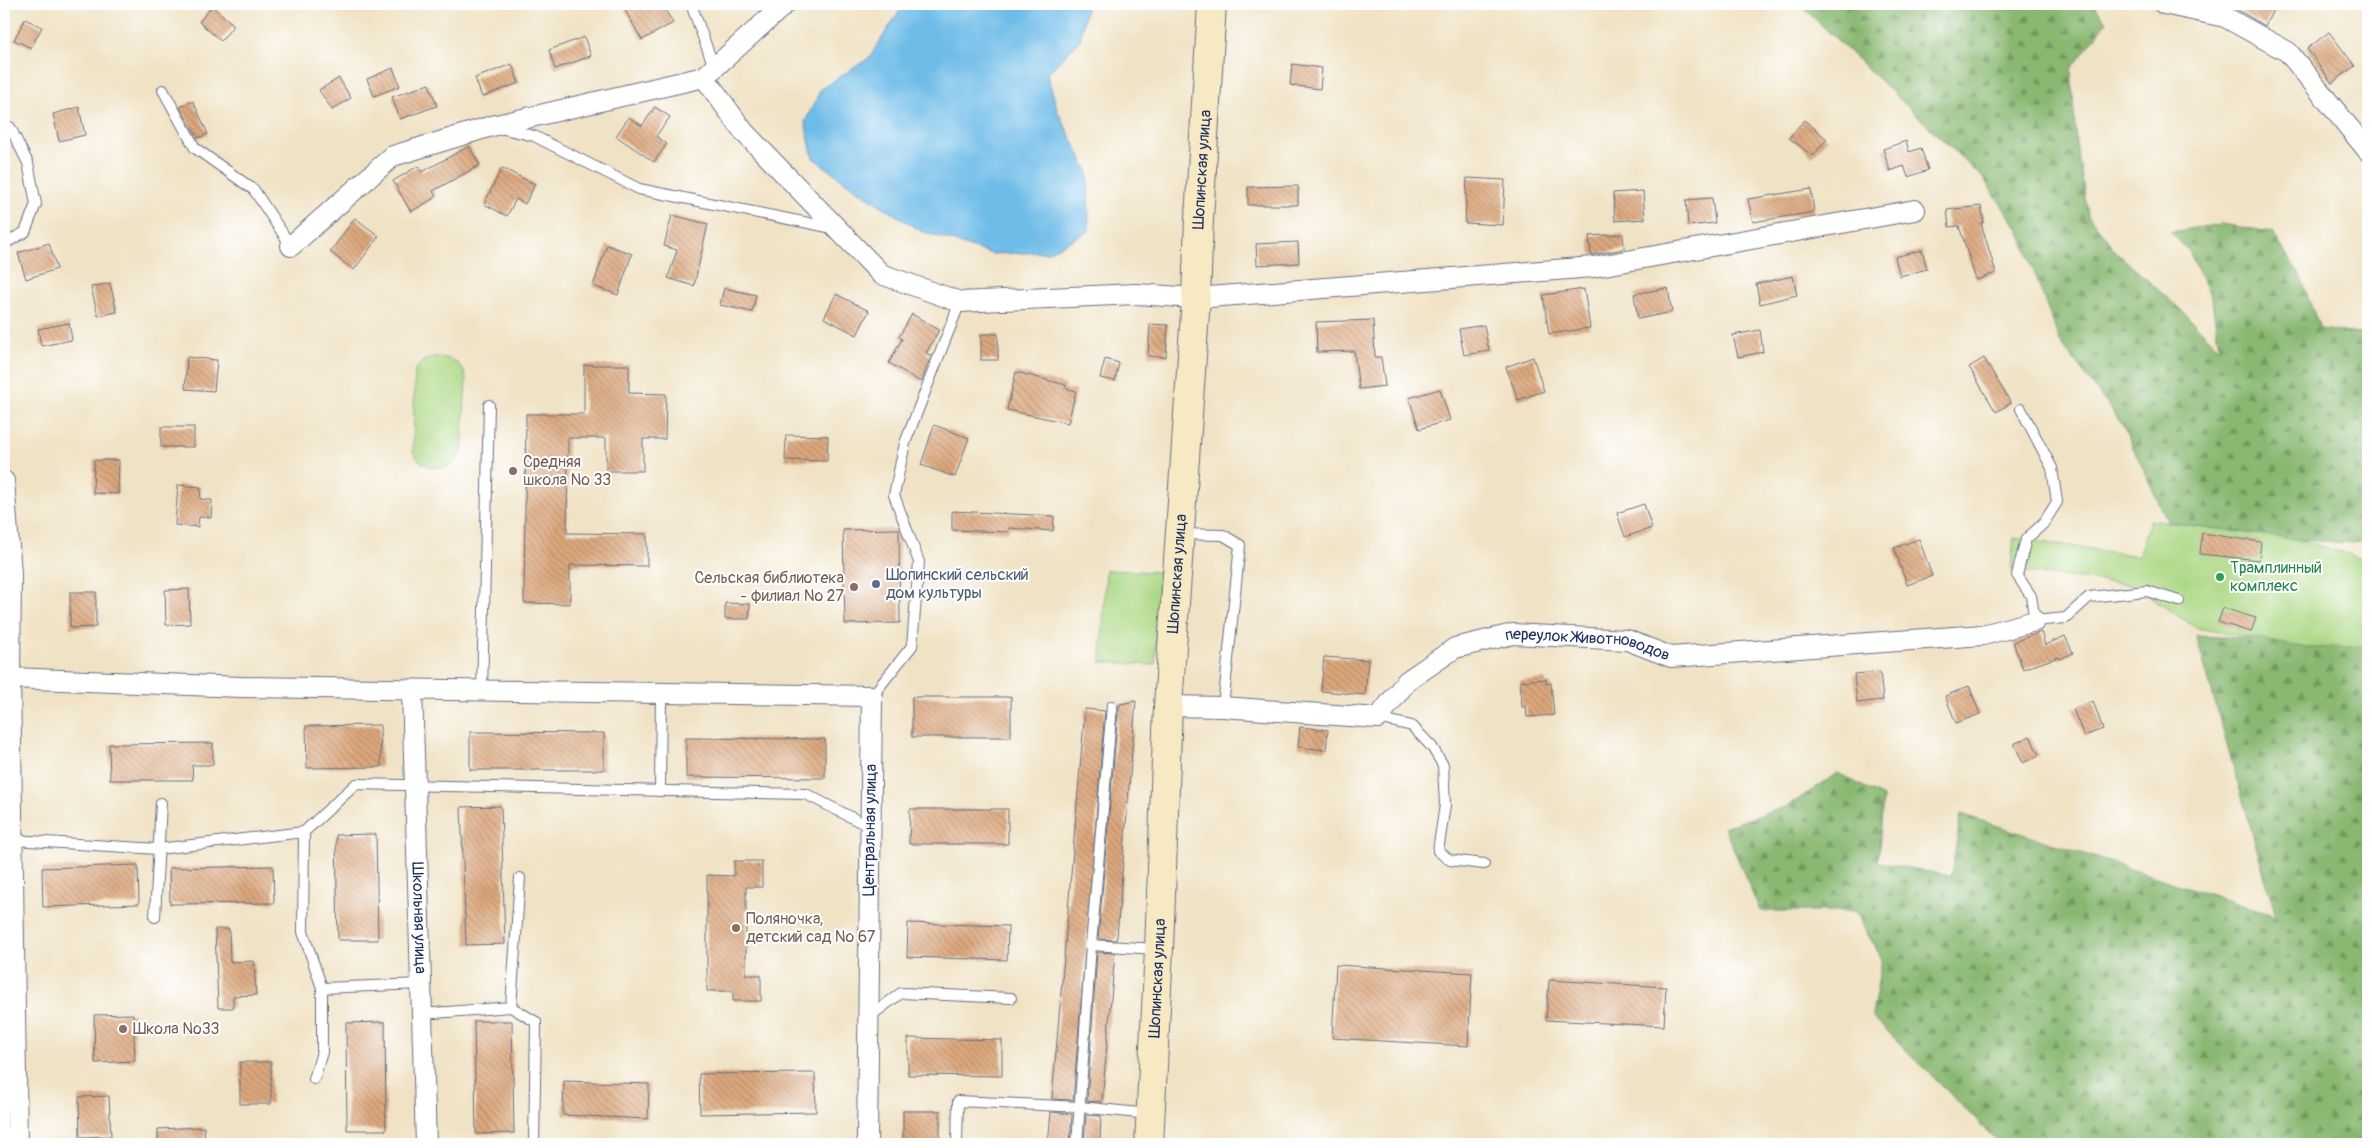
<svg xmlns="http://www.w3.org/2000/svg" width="2372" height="1148" font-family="Pangolin,sans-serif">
  <defs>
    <pattern id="forest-firs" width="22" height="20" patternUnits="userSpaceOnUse" patternTransform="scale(1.25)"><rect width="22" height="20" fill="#89b871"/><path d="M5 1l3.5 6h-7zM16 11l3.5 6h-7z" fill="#6f9660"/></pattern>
    <pattern id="building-back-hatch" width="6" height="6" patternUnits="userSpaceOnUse" patternTransform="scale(1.25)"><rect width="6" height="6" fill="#dda87d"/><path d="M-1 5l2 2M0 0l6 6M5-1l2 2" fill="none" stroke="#b2896a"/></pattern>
  </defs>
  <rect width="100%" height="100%" fill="#fff"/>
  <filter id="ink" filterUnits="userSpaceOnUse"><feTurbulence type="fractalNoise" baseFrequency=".02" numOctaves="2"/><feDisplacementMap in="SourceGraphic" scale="10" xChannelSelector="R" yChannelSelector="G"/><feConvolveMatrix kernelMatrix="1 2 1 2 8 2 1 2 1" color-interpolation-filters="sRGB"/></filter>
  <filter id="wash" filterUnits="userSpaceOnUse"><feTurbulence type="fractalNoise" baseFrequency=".0096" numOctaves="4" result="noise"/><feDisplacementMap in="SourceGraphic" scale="20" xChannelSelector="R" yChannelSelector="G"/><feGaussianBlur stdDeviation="1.12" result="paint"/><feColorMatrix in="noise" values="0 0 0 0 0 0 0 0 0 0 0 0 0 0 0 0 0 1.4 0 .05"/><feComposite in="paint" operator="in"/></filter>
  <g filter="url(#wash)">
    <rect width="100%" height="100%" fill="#f0e2c4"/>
    <g fill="url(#forest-firs)" stroke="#527468">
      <polygon points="1799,4 2093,4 2107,22 2071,69 2076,142 2088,215 2117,253 2182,311 2219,348 2212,300 2189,251 2170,232 2221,224 2272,232 2301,277 2320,329 2368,335 2368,455 2366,460 2368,460 2368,540 2354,543 2300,540 2168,522 2122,424 2060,342 2019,230 1982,177"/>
      <polygon points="2196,636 2368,643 2368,1144 2000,1144 1872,1016 1882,959 1855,911 1760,911 1724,827 1788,806 1838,773 1883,797 1878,862 1951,876 1961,814 2276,916"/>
    </g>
    <g fill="#acd783" stroke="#648370">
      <path d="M 433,357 C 450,357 461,361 466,378 L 462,453 C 449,473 425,473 413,452 L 415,369 L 423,361 Z"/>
      <polygon points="2150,520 2300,540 2368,560 2368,646 2309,648 2197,628 2131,585 2011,570 2014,538 2138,556"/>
      <polygon points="1106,570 1159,572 1155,665 1101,662"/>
    </g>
    <polygon fill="#6ebce8" stroke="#4476a3" points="904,4 1087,4 1080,40 1047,74 1058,112 1088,171 1089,231 1048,252 992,254 921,231 854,188 813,158 805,122 821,89 869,58"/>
    <g id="blocks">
      <g fill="url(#building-back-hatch)">
        <polygon points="636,4 662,4 673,23 642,40 625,10"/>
        <polygon points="2220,4 2276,4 2265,26 2231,6"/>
        <polygon points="212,6 234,25 221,41 199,22"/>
        <polygon points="25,19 42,27 31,48 14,40"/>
        <polygon points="2329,32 2355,66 2332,83 2307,49"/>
        <polygon points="584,37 591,56 555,69 549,50"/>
        <polygon points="512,64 519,83 482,97 475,78"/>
        <polygon points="1292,64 1322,68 1320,89 1290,85"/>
        <polygon points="393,68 400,86 374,96 367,79"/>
        <polygon points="339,78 351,98 332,110 319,90"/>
        <polygon points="429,84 437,106 400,119 392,97"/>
        <polygon points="193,101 208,134 198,138 180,107"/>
        <polygon points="79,107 85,135 59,141 53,114"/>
        <polygon points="655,107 670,117 656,136 667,144 654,162 616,136 629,117 642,126"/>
        <polygon points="1804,120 1827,139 1813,156 1789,138"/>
        <polygon points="1906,141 1909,152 1921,148 1928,170 1908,177 1904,166 1890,171 1883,149"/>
        <polygon points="469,146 480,165 433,191 436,197 411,212 393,181 418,166 422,172"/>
        <polygon points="502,168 535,184 525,204 516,199 507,216 484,204"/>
        <polygon points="1467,178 1505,180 1503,225 1465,223"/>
        <polygon points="1298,186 1298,205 1248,205 1248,187"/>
        <polygon points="1811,189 1814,212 1753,222 1748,199"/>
        <polygon points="1643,191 1645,219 1615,221 1613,193"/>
        <polygon points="1712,198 1715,223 1688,226 1686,200"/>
        <polygon points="1981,206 1984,222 1981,223 1996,273 1976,280 1959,226 1949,227 1947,210"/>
        <polygon points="672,215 708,224 694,286 668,278 677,250 664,246"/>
        <polygon points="355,218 379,236 354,270 330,252"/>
        <polygon points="1623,234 1624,249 1591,255 1589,236"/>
        <polygon points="1298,242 1299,263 1257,265 1256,244"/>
        <polygon points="49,243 57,269 26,279 18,253"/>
        <polygon points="607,245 632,254 618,295 593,286"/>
        <polygon points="1922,250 1927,269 1900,276 1895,257"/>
        <polygon points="1793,276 1797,295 1760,304 1756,284"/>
        <polygon points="110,283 117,312 98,316 91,287"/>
        <polygon points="724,288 756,295 752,312 720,305"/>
        <polygon points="1668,288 1672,312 1638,319 1634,294"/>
        <polygon points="1584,289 1590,328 1549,334 1543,295"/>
        <polygon points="836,294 869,311 857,335 824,318"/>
        <polygon points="912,314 939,330 926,353 931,356 921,382 889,363 902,339 899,337"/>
        <polygon points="1373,320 1375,357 1381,357 1385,386 1359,389 1354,351 1317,352 1316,322"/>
        <polygon points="69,323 72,340 41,346 38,329"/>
        <polygon points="1150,324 1168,325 1166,357 1148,356"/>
        <polygon points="1484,325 1489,351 1464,355 1459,329"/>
        <polygon points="1760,330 1763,352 1738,357 1733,335"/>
        <rect x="981" y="334" width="17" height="26"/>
        <polygon points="187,357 217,360 214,391 185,389"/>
        <polygon points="1533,357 1544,391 1518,400 1506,367"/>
        <polygon points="1984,358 2011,403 1996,412 1969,367"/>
        <polygon points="1105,359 1119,363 1115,381 1100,378"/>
        <polygon points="584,365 629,365 629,393 666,394 665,439 643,439 643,471 606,471 606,438 568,438 567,533 647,534 647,566 570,565 570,604 524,603 526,414 584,414"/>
        <polygon points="1016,372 1066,385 1065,388 1076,391 1068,423 1007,410"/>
        <polygon points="1440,389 1450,420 1419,429 1409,398"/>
        <polygon points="934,425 969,438 955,477 921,465"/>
        <rect x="161" y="427" width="33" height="20"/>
        <polygon points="786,435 828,436 827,461 785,460"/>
        <polygon points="94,460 119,460 118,494 93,493"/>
        <polygon points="178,485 201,487 200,499 212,500 211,518 199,517 198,527 175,525"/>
        <polygon points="1644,504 1652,528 1625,537 1617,513"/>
        <polygon points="952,511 1054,516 1053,531 1009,528 1008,532 952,530"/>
        <polygon points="899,529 900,623 845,624 843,530"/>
        <polygon points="2202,533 2261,542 2259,560 2200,554"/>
        <polygon points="1919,539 1932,576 1907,585 1894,548"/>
        <polygon points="189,589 190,624 166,625 165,590"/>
        <polygon points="70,592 96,592 96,627 70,628"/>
        <polygon points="725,603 750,604 749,619 725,619"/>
        <polygon points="2223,608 2256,618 2251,632 2218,622"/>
        <polygon points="2041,632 2045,645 2065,636 2073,653 2060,659 2059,657 2023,669 2013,642"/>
        <polygon points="1324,657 1368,660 1365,695 1321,691"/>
        <polygon points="1880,672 1883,700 1857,703 1854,674"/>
        <polygon points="1546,679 1546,684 1551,683 1554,715 1527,717 1526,707 1522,707 1520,681"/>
        <polygon points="1969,686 1980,714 1956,723 1945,696"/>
        <rect x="912" y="697" width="99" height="40"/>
        <polygon points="1136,701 1117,936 1116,940 1098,939 1118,712 1120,704"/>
        <polygon points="2093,701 2103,729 2084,736 2073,709"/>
        <polygon points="1085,709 1105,711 1073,1100 1052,1099"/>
        <polygon points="380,725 381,767 307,768 306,726"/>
        <polygon points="1300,727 1328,730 1326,750 1298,747"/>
        <polygon points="470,732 604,733 604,770 470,770"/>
        <polygon points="2030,736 2039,755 2023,763 2014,744"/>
        <polygon points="686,738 825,739 825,778 686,777"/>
        <polygon points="213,743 213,765 192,765 193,780 110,780 109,744"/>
        <polygon points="501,806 505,944 466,945 461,807"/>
        <polygon points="910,809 1008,809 1008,844 909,844"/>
        <polygon points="376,834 378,940 338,940 336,835"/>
        <polygon points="734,861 762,861 762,887 746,887 746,975 761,975 761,1001 733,1001 733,991 707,991 707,875 734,876"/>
        <polygon points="138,865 139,904 43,907 42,868"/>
        <polygon points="273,866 274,903 170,904 169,868"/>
        <polygon points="908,923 1008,926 1007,960 907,957"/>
        <polygon points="215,929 229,929 230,962 254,961 256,995 233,996 233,1008 218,1008"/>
        <polygon points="1097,952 1115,953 1102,1102 1087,1101"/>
        <polygon points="1336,965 1472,973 1468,1046 1332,1038"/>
        <polygon points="1549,980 1666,987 1664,1026 1546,1020"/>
        <polygon points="133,1014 135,1061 95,1063 94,1015"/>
        <polygon points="474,1021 512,1021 514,1133 476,1134"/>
        <polygon points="385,1022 386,1130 347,1130 346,1023"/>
        <polygon points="908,1038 1002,1040 1002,1076 908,1075"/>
        <rect x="240" y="1062" width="31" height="42"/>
        <polygon points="815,1073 816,1112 700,1114 699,1074"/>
        <polygon points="564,1081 649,1084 648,1119 563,1115"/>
        <polygon points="109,1096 111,1136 80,1137 79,1097"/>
        <rect x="903" y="1111" width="37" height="33"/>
        <polygon points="1051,1112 1072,1114 1070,1144 1048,1144"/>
        <polygon points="1086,1115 1101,1116 1100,1144 1084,1144"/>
        <polygon points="204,1127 205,1144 158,1144 158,1129"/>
      </g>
    </g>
  </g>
  <g filter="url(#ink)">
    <use href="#blocks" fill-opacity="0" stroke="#666e82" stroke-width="1"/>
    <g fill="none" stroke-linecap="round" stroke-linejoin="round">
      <defs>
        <g id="lane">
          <polyline points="691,4 714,67"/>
          <polyline points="163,90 195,148 254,190 291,246"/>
          <polyline points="500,128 534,136 639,189 833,228"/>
          <polyline points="4,244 25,232 36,204 28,163 10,127"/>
          <polyline points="2021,409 2052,468 2057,502 2043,524 2026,539 2017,575 2031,596 2035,621 2066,618 2089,597 2147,591 2179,601"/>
          <polyline points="1180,534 1223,535 1240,545 1223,707"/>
          <polyline points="482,691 489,405"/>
          <polyline points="872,696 912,646 919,562 894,495 905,443 960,302"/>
          <polyline points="1378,718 1412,726 1432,747 1443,765 1445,805 1438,851 1450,860 1484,864"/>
          <polyline points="660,791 661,693"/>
          <polyline points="304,832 303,932 322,988 322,1052 314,1079"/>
          <polyline points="13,840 158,849 304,832 356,784 806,794 870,827"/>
          <polyline points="155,917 161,803"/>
          <polyline points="1091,945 1157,949"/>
          <polyline points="322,988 421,984"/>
          <polyline points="511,1007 536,1022 534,1144"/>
          <polyline points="422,1014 511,1007 520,878"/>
          <polyline points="869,1017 901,993 1011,998"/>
          <polyline points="957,1144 958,1101 1080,1107 1149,1114"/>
          <polyline points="1077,1144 1091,945 1112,706"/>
        </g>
        <g id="street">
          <polyline points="2164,4 2225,17 2288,52 2368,151"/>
          <polyline points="704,77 744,132 881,274 960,302 1136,294 1196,298 1593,267 1915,210"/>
          <polyline points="291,246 393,156 492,126 704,77 785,4"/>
          <polyline points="4,481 11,573 10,678 17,1144"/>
          <polyline points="10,678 241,687 872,696 867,1144"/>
          <path id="s1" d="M 412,690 L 426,1144"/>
          <path id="s2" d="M 1168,706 L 1223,707 L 1378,718 L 1407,681 L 1455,648 L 1513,634 L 1627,640 L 1671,657 L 1983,635 L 2035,621"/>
        </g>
        <g id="secondary">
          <path id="s3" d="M 1149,1144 L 1159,949 L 1168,706 L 1196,298 L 1199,219 L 1212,4"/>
        </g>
      </defs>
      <use href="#lane" stroke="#666e82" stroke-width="12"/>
      <use href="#street" stroke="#666e82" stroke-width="22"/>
      <use href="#secondary" stroke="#666e82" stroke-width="30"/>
      <use href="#lane" stroke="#fff" stroke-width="10"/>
      <use href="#street" stroke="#fff" stroke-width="20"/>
      <use href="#secondary" stroke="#f6e9c3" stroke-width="28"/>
    </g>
  </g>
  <g fill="#8d6e63" stroke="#fff" stroke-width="2">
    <circle cx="513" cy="471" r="5"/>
    <circle cx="854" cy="587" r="5"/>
    <circle cx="736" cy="928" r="5"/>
    <circle cx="123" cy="1029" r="5"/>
  </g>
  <circle fill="#2e9e5b" stroke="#fff" stroke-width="2" cx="2220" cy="577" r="5"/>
  <circle fill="#5c6f8a" stroke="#fff" stroke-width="2" cx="876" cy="584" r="5"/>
  <g text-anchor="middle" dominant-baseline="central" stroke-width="4" stroke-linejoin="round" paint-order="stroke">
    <g font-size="16" fill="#1b2f5e" stroke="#fff">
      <text stroke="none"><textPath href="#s3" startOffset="976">Шопинская улица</textPath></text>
      <text stroke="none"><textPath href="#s3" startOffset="571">Шопинская улица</textPath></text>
      <text stroke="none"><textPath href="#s2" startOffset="451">переулок Животноводов</textPath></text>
      <text transform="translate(870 830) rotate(-89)">Центральная улица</text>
      <text stroke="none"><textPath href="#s1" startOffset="228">Школьная улица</textPath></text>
      <text stroke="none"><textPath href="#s3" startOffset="166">Шопинская улица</textPath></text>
    </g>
    <g font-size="16" fill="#785e54" stroke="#fff" text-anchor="start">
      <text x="523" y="462">Средняя<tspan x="523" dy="18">школа № 33</tspan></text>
      <text x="844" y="578" text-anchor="end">Сельская библиотека<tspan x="844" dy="18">- филиал № 27</tspan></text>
      <text x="746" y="919">Поляночка,<tspan x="746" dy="18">детский сад № 67</tspan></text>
      <text x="133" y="1029">Школа №33</text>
    </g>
    <g font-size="16" fill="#27864d" stroke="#fff" text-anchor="start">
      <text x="2230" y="568">Трамплинный<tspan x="2230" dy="18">комплекс</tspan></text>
    </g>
    <g font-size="16" fill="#4e5e75" stroke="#fff" text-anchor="start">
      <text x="886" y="575">Шопинский сельский<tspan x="886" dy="18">дом культуры</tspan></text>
    </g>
  </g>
  <rect width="2372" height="1148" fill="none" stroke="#fff" stroke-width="20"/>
</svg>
